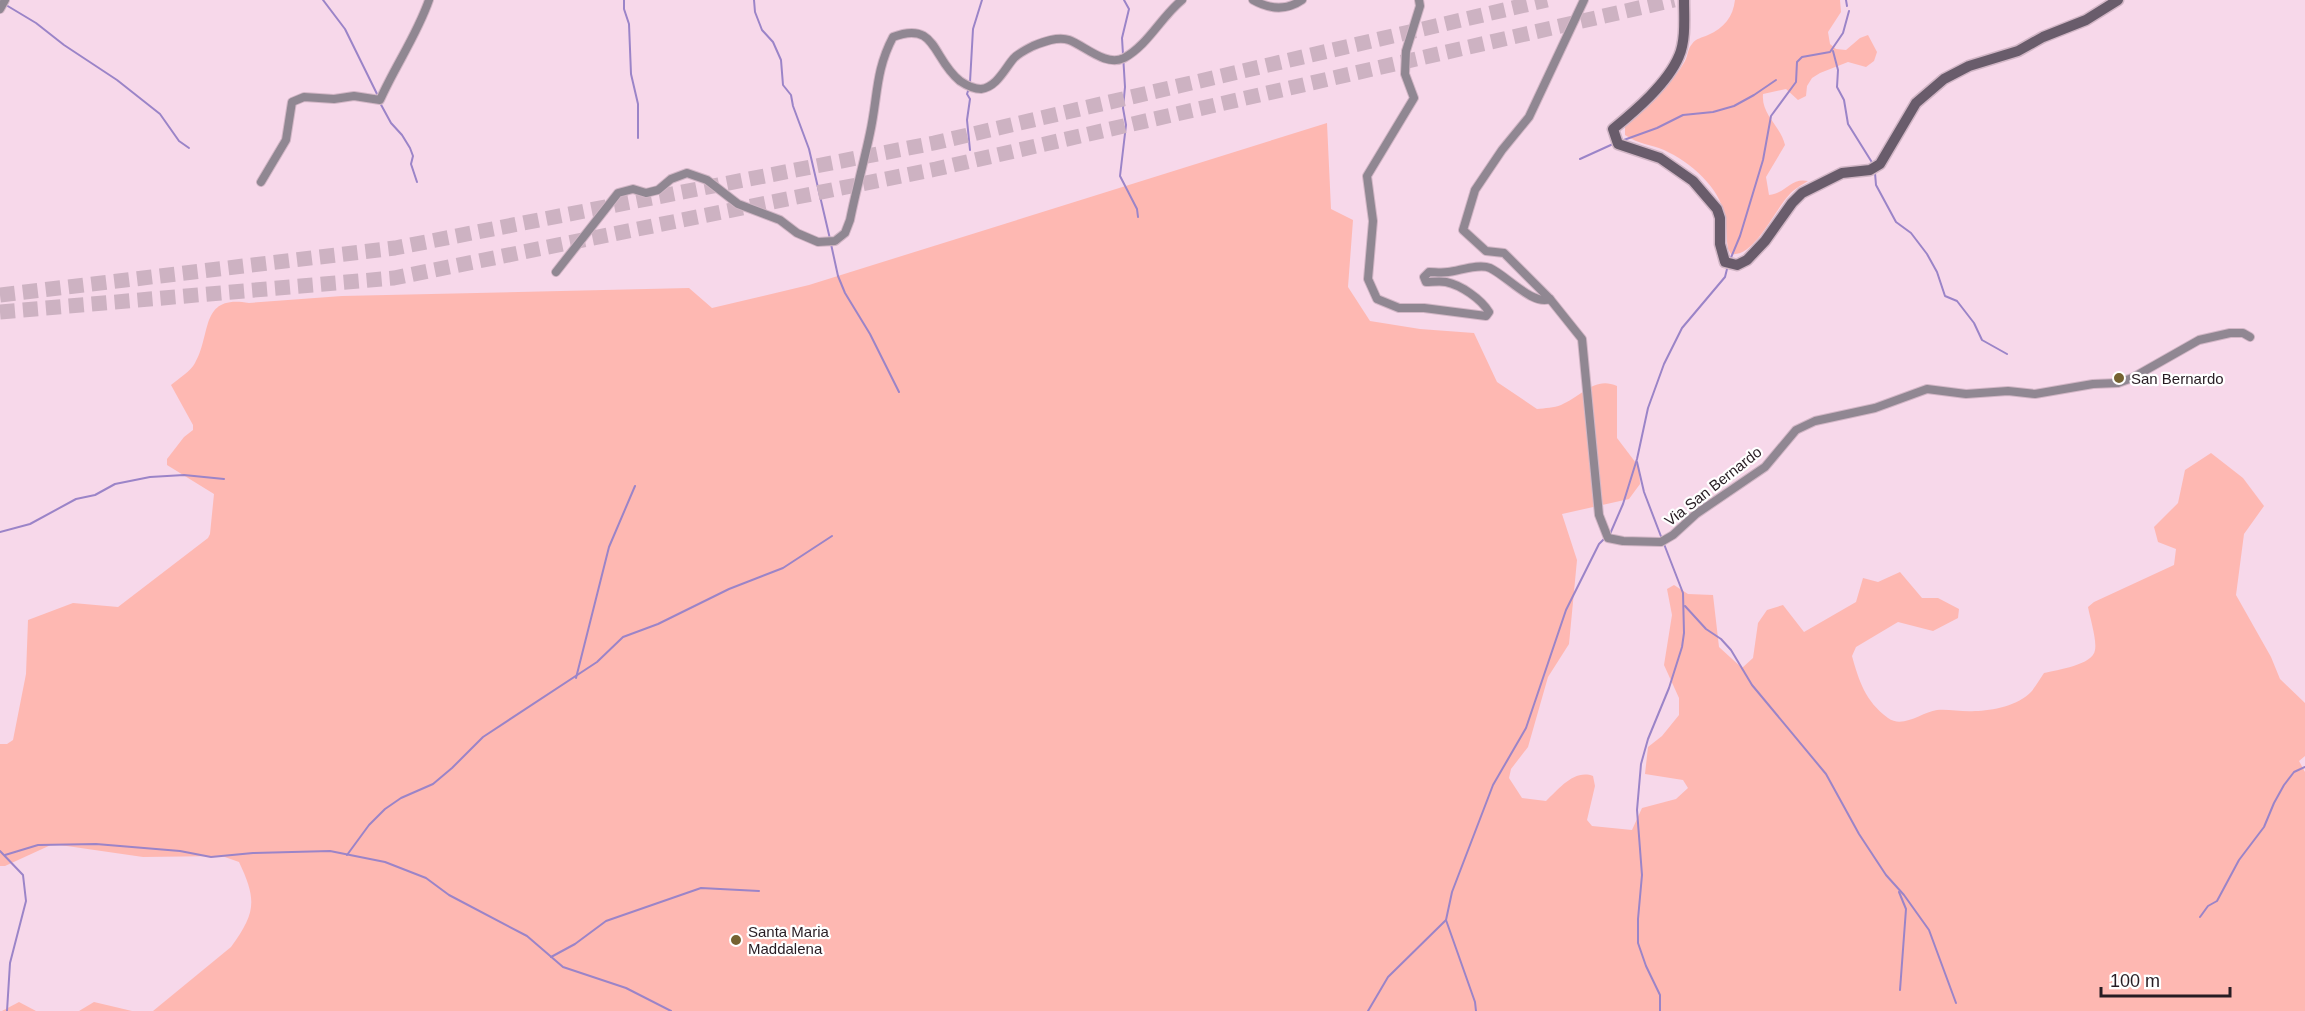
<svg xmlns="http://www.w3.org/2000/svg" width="2305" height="1011" font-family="Arial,sans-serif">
  <rect width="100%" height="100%" fill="#f7d8ea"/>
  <g fill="#feb8b2">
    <path d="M 1735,0 L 1840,0 L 1841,12 L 1828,32 L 1830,44 L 1836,49 L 1846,50 L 1860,38 L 1868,35 L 1877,52 L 1874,61 L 1866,67 L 1848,62 L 1820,73 L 1812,78 L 1807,86 L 1806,96 L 1798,100 L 1786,89 L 1763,94 C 1761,115 1781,126 1785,145 L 1766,177 L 1769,195 C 1785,194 1791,177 1808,181 C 1802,185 1794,189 1789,195 C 1774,211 1754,258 1731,254 L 1728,249 C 1726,239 1727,228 1725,217 C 1720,187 1690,162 1664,150 C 1650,144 1640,145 1625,135 L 1625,126 C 1646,107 1671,86 1685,61 C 1688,55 1688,48 1692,44 C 1696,38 1702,38 1708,35 C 1724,28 1733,17 1735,0 Z"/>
    <path d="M 1327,123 L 1331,209 L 1353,220 L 1348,287 L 1370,321 L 1420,329 L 1474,333 L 1497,382 L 1537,409 C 1545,408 1554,408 1561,405 C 1581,397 1594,376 1617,386 L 1617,438 L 1639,467 L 1640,484 L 1629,499 L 1562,514 L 1577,560 L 1569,644 L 1548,677 L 1528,747 L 1511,769 L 1509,778 L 1522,798 L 1546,801 C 1559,789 1574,769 1593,776 L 1595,786 L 1587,820 L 1592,826 L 1632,830 L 1642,808 L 1676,799 L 1688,788 L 1683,780 L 1645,774 L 1648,747 L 1662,736 L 1679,715 L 1679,698 L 1664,665 L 1672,615 L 1667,589 L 1674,585 L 1688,594 L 1713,595 L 1719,647 L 1742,668 L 1753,658 L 1758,623 L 1767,610 L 1783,605 L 1804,632 L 1856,602 L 1863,578 L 1878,582 L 1900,572 L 1922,598 L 1938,598 L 1959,609 L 1958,618 L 1933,631 L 1898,622 L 1856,647 L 1852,656 C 1859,681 1865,701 1888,718 C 1903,729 1922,712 1937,710 C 1949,709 1962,712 1975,711 C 1992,711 2019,705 2031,692 C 2036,686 2040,679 2044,673 C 2057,670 2093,665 2095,650 C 2097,640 2090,618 2088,607 L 2094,602 L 2174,565 L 2176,549 L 2158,542 L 2154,527 L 2178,503 L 2185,470 L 2211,453 L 2243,478 L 2264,506 L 2244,534 L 2236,595 L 2271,657 L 2280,679 L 2305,703 L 2305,756 L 2299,761 L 2305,772 L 2305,1011 L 153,1011 L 231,947 C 256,913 257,900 239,862 L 222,856 L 143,857 L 53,844 L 5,866 L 0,866 L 0,744 L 7,744 L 13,740 L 26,674 L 28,620 L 73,603 L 118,607 L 208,538 L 210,534 L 214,494 L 167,465 L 167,459 L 184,437 L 193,430 L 193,425 L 171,385 C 178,379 191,371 195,363 C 212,334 199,294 249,303 L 342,296 L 689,288 L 712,308 L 809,285 Z"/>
    <polygon points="19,1002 36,1011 2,1011"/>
    <polygon points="94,1002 132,1011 79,1011"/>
  </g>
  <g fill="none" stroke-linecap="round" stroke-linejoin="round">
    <g stroke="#9b84c8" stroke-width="2">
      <polyline points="323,0 345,29 378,96"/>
      <polyline points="624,0 624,9 629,24 631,74 638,104 638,138"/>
      <polyline points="754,0 755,12 762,30 773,42 781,60 783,85 791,95 793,106 809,149 830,239"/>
      <polyline points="1124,0 1129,9 1122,38 1125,87 1123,108 1126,125 1120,176 1137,209 1138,217"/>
      <polyline points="1846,0 1847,6"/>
      <polyline points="6,5 36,23 64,45 117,80 160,114 179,141 189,148"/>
      <polyline points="1833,51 1838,70 1837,87 1844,100 1848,124 1873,164"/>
      <polyline points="970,82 973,29 982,0"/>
      <polyline points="969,88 967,94 970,99 967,120 970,150"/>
      <polyline points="379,101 391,123 402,135 410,148 413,156 411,164 417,182"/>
      <polyline points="1621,141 1657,128 1683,115 1713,112 1734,106 1754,95 1776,80"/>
      <polyline points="1580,159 1613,144"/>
      <polyline points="1875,173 1876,185 1896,222 1911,233 1927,254 1937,272 1945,296 1957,301 1974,323 1982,340 2007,354"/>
      <polyline points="831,244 838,276 845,293 870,334 899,392"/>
      <polyline points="1730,260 1740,236 1763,160 1771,116 1796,82 1797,62 1802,57 1830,52 1843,33 1849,11"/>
      <polyline points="1637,462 1644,492 1662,539"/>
      <polyline points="0,532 30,524 76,499 95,495 115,484 150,477 184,475 224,479"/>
      <polyline points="1610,534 1623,504 1637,459 1648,408 1664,364 1682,328 1725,277 1728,265"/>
      <polyline points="1685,606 1706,629 1721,639 1731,650 1752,685 1826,774 1859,834 1886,875 1904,895 1929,930 1956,1003"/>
      <polyline points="576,678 609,547 635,486"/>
      <polyline points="0,851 23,875 26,901 10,963 7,1011"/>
      <polyline points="5,855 38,845 96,844 180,851 211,857 253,853 330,851 385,862 426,878 449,895 527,936 563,967 626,988 671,1011"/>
      <polyline points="347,855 369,825 385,809 401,798 433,784 452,768 483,737 597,662 623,637 658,624 729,589 783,568 832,536"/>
      <polyline points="1899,892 1906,909 1900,990"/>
      <polyline points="2200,917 2208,906 2217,901 2239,860 2264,827 2274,803 2284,785 2294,772 2305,767"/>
      <polyline points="551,957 575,944 606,921 701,888 759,891"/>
      <polyline points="1368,1011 1388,977 1446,920"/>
      <polyline points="1476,1011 1475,1002 1446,920 1452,892 1493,785 1526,728 1566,610 1599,544 1606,537"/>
      <polyline points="1660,1011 1660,995 1646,966 1638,943 1638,919 1642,875 1637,810 1641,764 1648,739 1669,688 1682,647 1684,633 1683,593 1664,544"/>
    </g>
    <g stroke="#cdb2c2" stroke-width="15" stroke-dasharray="15 8" stroke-linecap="butt">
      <polyline points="0,295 395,248 934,143 1547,0"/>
      <polyline points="0,312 394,278 936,169 1674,0"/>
    </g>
    <defs>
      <g id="street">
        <path d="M 1253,0 C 1269,9 1286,11 1302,0"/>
        <path d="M 1419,0 L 1420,6 L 1406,51 L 1405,74 L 1414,98 L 1367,176 L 1373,221 L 1368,279 L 1377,299 L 1399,308 L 1424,308 L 1486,316 L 1489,312 C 1481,299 1461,285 1446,282 C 1440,281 1432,282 1426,282 L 1424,277 L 1429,272 C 1435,272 1441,273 1448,272 C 1459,271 1479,263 1490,268 C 1507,276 1533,306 1550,299"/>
        <polyline points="1584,0 1529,117 1502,150 1475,190 1463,230 1486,251 1504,253 1550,299 1582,339 1599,515 1608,538 1623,541 1661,542 1673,535 1696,514 1765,467 1796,430 1815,421 1875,408 1927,389 1966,394 2008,391 2035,394 2093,384 2118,383 2132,378 2199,340 2230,333 2243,333 2250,337"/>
        <polyline points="0,9 5,0"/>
        <path d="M 261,182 L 286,140 L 292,102 L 304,97 L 334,99 L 354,96 L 380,100 C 395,66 417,35 429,0"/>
        <path d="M 556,272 L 618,193 L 633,189 L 646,193 L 658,190 L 671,179 L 687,173 L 707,180 L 738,204 L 780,220 L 797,233 L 818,242 L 835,241 L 845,233 L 850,220 C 856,190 864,162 870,133 C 878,97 875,71 893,37 C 937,20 932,59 960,81 C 966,85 974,89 981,89 C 997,87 1005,68 1014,58 C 1019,53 1027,49 1033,46 C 1043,42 1058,36 1069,40 C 1085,46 1106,67 1124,58 C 1148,45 1161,17 1182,0"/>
      </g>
      <path id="secondary" d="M 1684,0 C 1684,17 1686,40 1679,56 C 1668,83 1635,111 1613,129 L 1618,144 L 1660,158 L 1693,181 L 1717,209 L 1720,218 L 1720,244 L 1725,262 L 1737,265 L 1747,260 L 1765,241 L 1792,203 L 1802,193 L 1842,173 L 1870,170 L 1880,164 L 1916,103 L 1944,79 L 1969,66 L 2018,51 L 2043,37 L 2086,20 L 2118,0"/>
    </defs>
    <use href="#street" stroke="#d2b6c6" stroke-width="10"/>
    <use href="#secondary" stroke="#d2b6c6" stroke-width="13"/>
    <use href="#street" stroke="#908792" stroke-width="8"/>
    <use href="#secondary" stroke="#695c6b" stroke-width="10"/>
  </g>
  <g fill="#756231" stroke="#fff" stroke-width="2">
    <circle cx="2119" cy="378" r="6"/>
    <circle cx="736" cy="940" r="6"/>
  </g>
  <g text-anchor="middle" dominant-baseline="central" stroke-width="4.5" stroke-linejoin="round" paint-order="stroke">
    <g font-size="15" fill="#271c23" stroke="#fff" text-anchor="start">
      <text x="2131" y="378">San Bernardo</text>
      <text x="748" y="931">Santa Maria<tspan x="748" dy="17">Maddalena</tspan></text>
    </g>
    <g font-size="15" fill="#271c23" stroke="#fff">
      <text transform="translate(1713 486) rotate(-38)">Via San Bernardo</text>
    </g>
  </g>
  <path d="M2101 987v9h129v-9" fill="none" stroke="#271c23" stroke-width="3"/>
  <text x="2110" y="987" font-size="18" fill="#271c23" stroke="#ffffff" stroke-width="4.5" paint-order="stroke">100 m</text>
</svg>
